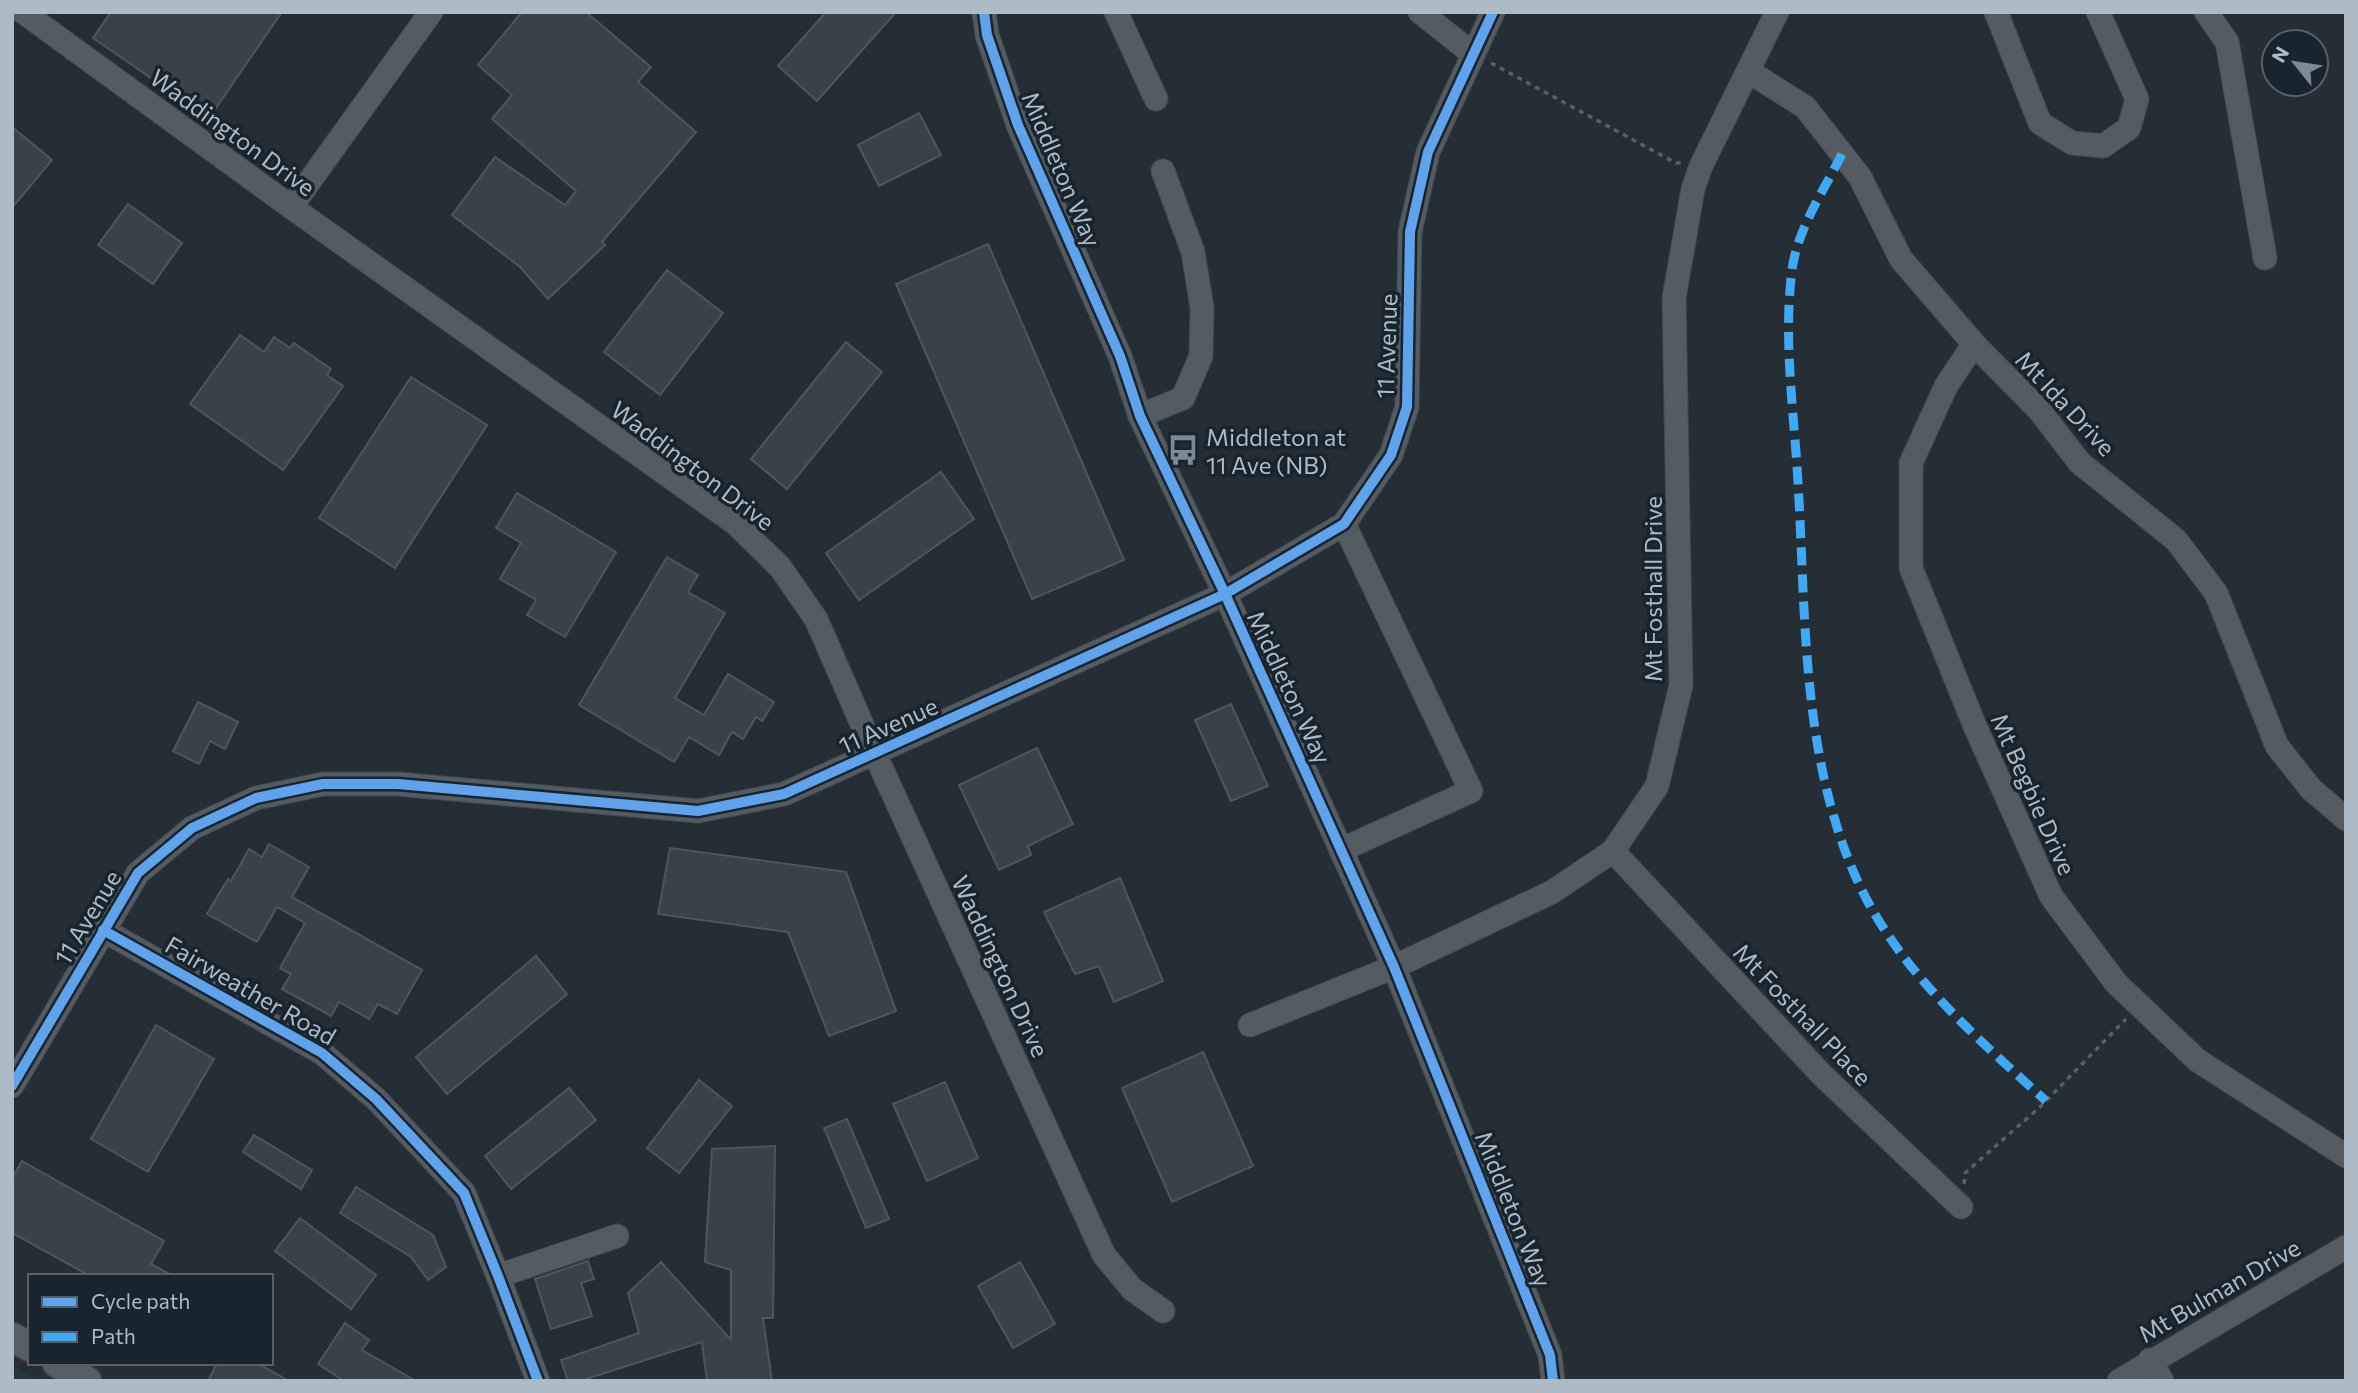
<svg xmlns="http://www.w3.org/2000/svg" width="2358" height="1393" font-family="Commissioner,sans-serif">
  <rect width="100%" height="100%" fill="#252e34"/>
  <polygon fill="#223939" points="12,1365 39,1381 12,1381"/>
  <g fill="#3a4248" stroke="#4c565c" stroke-width="2">
    <polygon points="111,12 282,12 209,118 93,38"/>
    <polygon points="522,12 586,12 651,67 638,82 696,132 602,242 605,245 548,299 520,267 452,215 495,157 565,205 576,191 492,119 512,95 478,65"/>
    <polygon points="826,12 896,12 817,101 778,66"/>
    <polygon points="919,113 941,155 879,186 858,145"/>
    <polygon points="12,127 52,160 12,208"/>
    <polygon points="128,204 182,243 153,284 98,245"/>
    <polygon points="988,244 1124,560 1032,599 896,284"/>
    <polygon points="667,270 723,313 660,395 604,352"/>
    <polygon points="240,335 264,352 274,337 290,348 294,343 331,369 327,375 343,386 283,470 190,404"/>
    <polygon points="846,342 882,372 787,489 751,459"/>
    <polygon points="411,377 487,425 395,568 319,518"/>
    <polygon points="941,472 974,519 859,600 826,553"/>
    <polygon points="517,493 616,552 565,637 527,615 536,600 500,579 521,543 496,528"/>
    <polygon points="667,557 698,575 688,592 725,613 675,698 704,715 728,674 774,702 762,721 756,717 743,739 732,732 719,755 689,737 674,762 579,705"/>
    <polygon points="198,702 238,722 225,749 210,741 199,764 173,751"/>
    <polygon points="1231,704 1268,786 1231,801 1195,720"/>
    <polygon points="1037,748 1073,824 1028,846 1031,855 999,870 959,785"/>
    <polygon points="269,844 309,867 292,897 422,970 397,1014 378,1004 369,1019 339,1002 331,1016 282,989 291,974 280,968 305,923 277,907 257,942 207,914 228,879 231,881 249,849 262,857"/>
    <polygon points="670,848 846,872 896,1011 829,1036 788,932 658,914"/>
    <polygon points="1120,878 1163,981 1114,1002 1099,966 1075,974 1044,912"/>
    <polygon points="536,956 567,994 447,1094 416,1057"/>
    <polygon points="156,1025 214,1059 148,1172 91,1139"/>
    <polygon points="1203,1052 1253,1166 1172,1202 1122,1088"/>
    <polygon points="699,1080 732,1106 679,1173 647,1148"/>
    <polygon points="945,1082 978,1158 927,1181 893,1104"/>
    <polygon points="569,1088 596,1120 511,1189 485,1156"/>
    <polygon points="847,1119 889,1219 866,1228 824,1128"/>
    <polygon points="254,1135 312,1170 301,1189 243,1152"/>
    <polygon points="775,1146 773,1318 763,1318 772,1381 707,1381 702,1342 580,1381 568,1381 561,1360 639,1333 628,1293 661,1262 731,1340 731,1270 705,1262 712,1149"/>
    <polygon points="22,1161 164,1241 151,1264 173,1276 90,1276 12,1233 12,1178"/>
    <polygon points="356,1187 433,1235 446,1267 428,1280 411,1257 340,1213"/>
    <polygon points="300,1218 376,1275 351,1309 275,1251"/>
    <polygon points="588,1261 594,1279 581,1283 592,1316 551,1329 535,1279"/>
    <polygon points="1020,1262 1055,1324 1013,1348 978,1286"/>
    <polygon points="345,1323 369,1340 362,1350 416,1381 344,1381 318,1364"/>
    <polygon points="217,1363 257,1363 289,1381 208,1381"/>
  </g>
  <g fill="none" stroke-linecap="round" stroke-linejoin="round">
    <defs>
      <g id="minor">
        <polyline points="23,12 291,207 735,523 780,567 816,619 875,754 1104,1255 1132,1289 1163,1311"/>
        <polyline points="984,12 987,35 1018,125 1120,356 1140,416 1225,594 1394,967 1550,1355 1553,1381"/>
        <polyline points="1116,12 1156,99"/>
        <polyline points="1420,12 1473,54"/>
        <polyline points="1996,12 2040,123 2072,143 2103,146 2129,128 2137,99 2098,12"/>
        <polyline points="2206,12 2227,42 2265,258"/>
        <polyline points="1748,71 1805,107 1860,177 1901,259 1974,344 2039,410 2080,463 2176,540 2216,593 2277,746 2311,789 2346,819"/>
        <polyline points="291,207 431,12"/>
        <polyline points="1974,344 1946,386 1911,463 1911,568 1974,724 2051,896 2116,983 2197,1060 2346,1156"/>
        <polyline points="1140,416 1183,398 1201,356 1202,308 1193,252 1163,171"/>
        <polyline points="1341,850 1471,791 1344,524"/>
        <polyline points="1613,851 1822,1075 1961,1207"/>
        <polyline points="103,930 322,1053 376,1099 464,1193 498,1276 538,1381"/>
        <polyline points="1250,1025 1394,967 1552,892 1613,851 1657,786 1681,685 1674,298 1693,189 1701,166 1777,12"/>
        <polyline points="12,1086 138,873 192,828 256,798 323,784 398,784 698,811 784,794 1225,594 1344,524 1391,455 1407,407 1410,232 1428,152 1493,12"/>
        <polyline points="498,1276 617,1236"/>
        <polyline points="2150,1360 2162,1381"/>
        <polyline points="2119,1381 2346,1247"/>
      </g>
      <g id="major">
        <polyline points="12,1337 30,1347"/>
        <polyline points="57,1363 87,1381"/>
      </g>
    </defs>
    <use href="#minor" stroke="#434a4e" stroke-width="25"/>
    <use href="#major" stroke="#424b51" stroke-width="31"/>
    <g stroke="#586066" stroke-width="3.5" stroke-dasharray="5 5" stroke-linecap="butt">
      <polyline points="1491,63 1676,163 1682,163"/>
      <polyline points="1964,1184 1965,1173 2040,1107 2126,1019"/>
    </g>
    <use href="#minor" stroke="#545c62" stroke-width="23"/>
    <use href="#major" stroke="#575f64" stroke-width="28"/>
    <path stroke="#3fa9f5" stroke-width="9" stroke-dasharray="18 9" stroke-linecap="butt" d="M 1842,154 C 1824,190 1797,230 1792,270 C 1783,340 1794,412 1798,482 C 1806,616 1801,757 1858,882 C 1899,971 1975,1036 2046,1101"/>
    <defs>
      <g id="cycleway">
        <polyline points="984,12 987,35 1018,125 1120,356 1140,416 1225,594 1394,967 1550,1355 1553,1381"/>
        <polyline points="103,930 322,1053 376,1099 464,1193 498,1276 538,1381"/>
        <polyline points="12,1086 138,873 192,828 256,798 323,784 398,784 698,811 784,794 1225,594 1344,524 1391,455 1407,407 1410,232 1428,152 1493,12"/>
      </g>
    </defs>
    <use href="#cycleway" stroke="#18252f" stroke-width="15"/>
    <use href="#cycleway" stroke="#60a3ed" stroke-width="10"/>
  </g>
  <defs>
    <symbol id="bus-bare" viewBox="-9 -9 18 18"><path d="M-5-6H5V4H4V6H2V4H-2V6H-4V4H-5ZM-3.5-4V0h7V-4ZM-3.5 1.2v1.5H-2V1.2ZM2 1.2v1.5H3.5V1.2Z" fill="#7d8a94" stroke="#18252f" stroke-width="2.5" paint-order="stroke"/></symbol>
  </defs>
  <g fill-rule="evenodd">
    <use href="#bus-bare" x="1161" y="428" width="44" height="44"/>
  </g>
  <g text-anchor="middle" dominant-baseline="central" stroke-width="7" stroke-linejoin="round" paint-order="stroke">
    <g font-size="24" fill="#adbbc7" stroke="#18252f">
      <text transform="translate(233 132) rotate(36)">Waddington Drive</text>
      <text transform="translate(1062 169) rotate(67)">Middleton Way</text>
      <text transform="translate(1386 346) rotate(-88)">11 Avenue</text>
      <text transform="translate(2066 403) rotate(47)">Mt Ida Drive</text>
      <text transform="translate(693 465) rotate(37)">Waddington Drive</text>
      <text transform="translate(1652 589) rotate(-90)">Mt Fosthall Drive</text>
      <text transform="translate(1290 687) rotate(65)">Middleton Way</text>
      <text transform="translate(888 725) rotate(-24)">11 Avenue</text>
      <text transform="translate(2034 794) rotate(66)">Mt Begbie Drive</text>
      <text transform="translate(87 917) rotate(-59)">11 Avenue</text>
      <text transform="translate(1001 966) rotate(65)">Waddington Drive</text>
      <text transform="translate(251 990) rotate(30)">Fairweather Road</text>
      <text transform="translate(1803 1014) rotate(46)">Mt Fosthall Place</text>
      <text transform="translate(1514 1209) rotate(68)">Middleton Way</text>
      <text transform="translate(2219 1290) rotate(-30)">Mt Bulman Drive</text>
    </g>
    <g font-size="24" fill="#adbbc7" stroke="#18252f" text-anchor="start">
      <text x="1206" y="436">Middleton at<tspan x="1206" dy="28">11 Ave (NB)</tspan></text>
    </g>
  </g>
  <rect width="2358" height="1393" fill="none" stroke="#adbbc7" stroke-width="28"/>
  <rect x="28" y="1274" width="245" height="91" fill="#18252f" stroke="#54616c" stroke-width="2"/>
  <rect x="42" y="1297" width="35" height="10" fill="#60a3ed" stroke="#54616c" stroke-width="2"/>
  <text x="91" y="1309" font-size="21" fill="#adbbc7">Cycle path</text>
  <rect x="42" y="1332" width="35" height="10" fill="#3fa9f5" stroke="#54616c" stroke-width="2"/>
  <text x="91" y="1344" font-size="21" fill="#adbbc7">Path</text>
  <g transform="translate(2295 63) rotate(300)"><circle r="33" fill="#18252f" stroke="#54616c" stroke-width="2"/>
  <path d="M0-5L12 26L0 18L-12 26Z" fill="#7d8a94"/>
  <text y="-10" font-size="19" font-weight="bold" text-anchor="middle" fill="#adbbc7">N</text>
  </g>
</svg>
